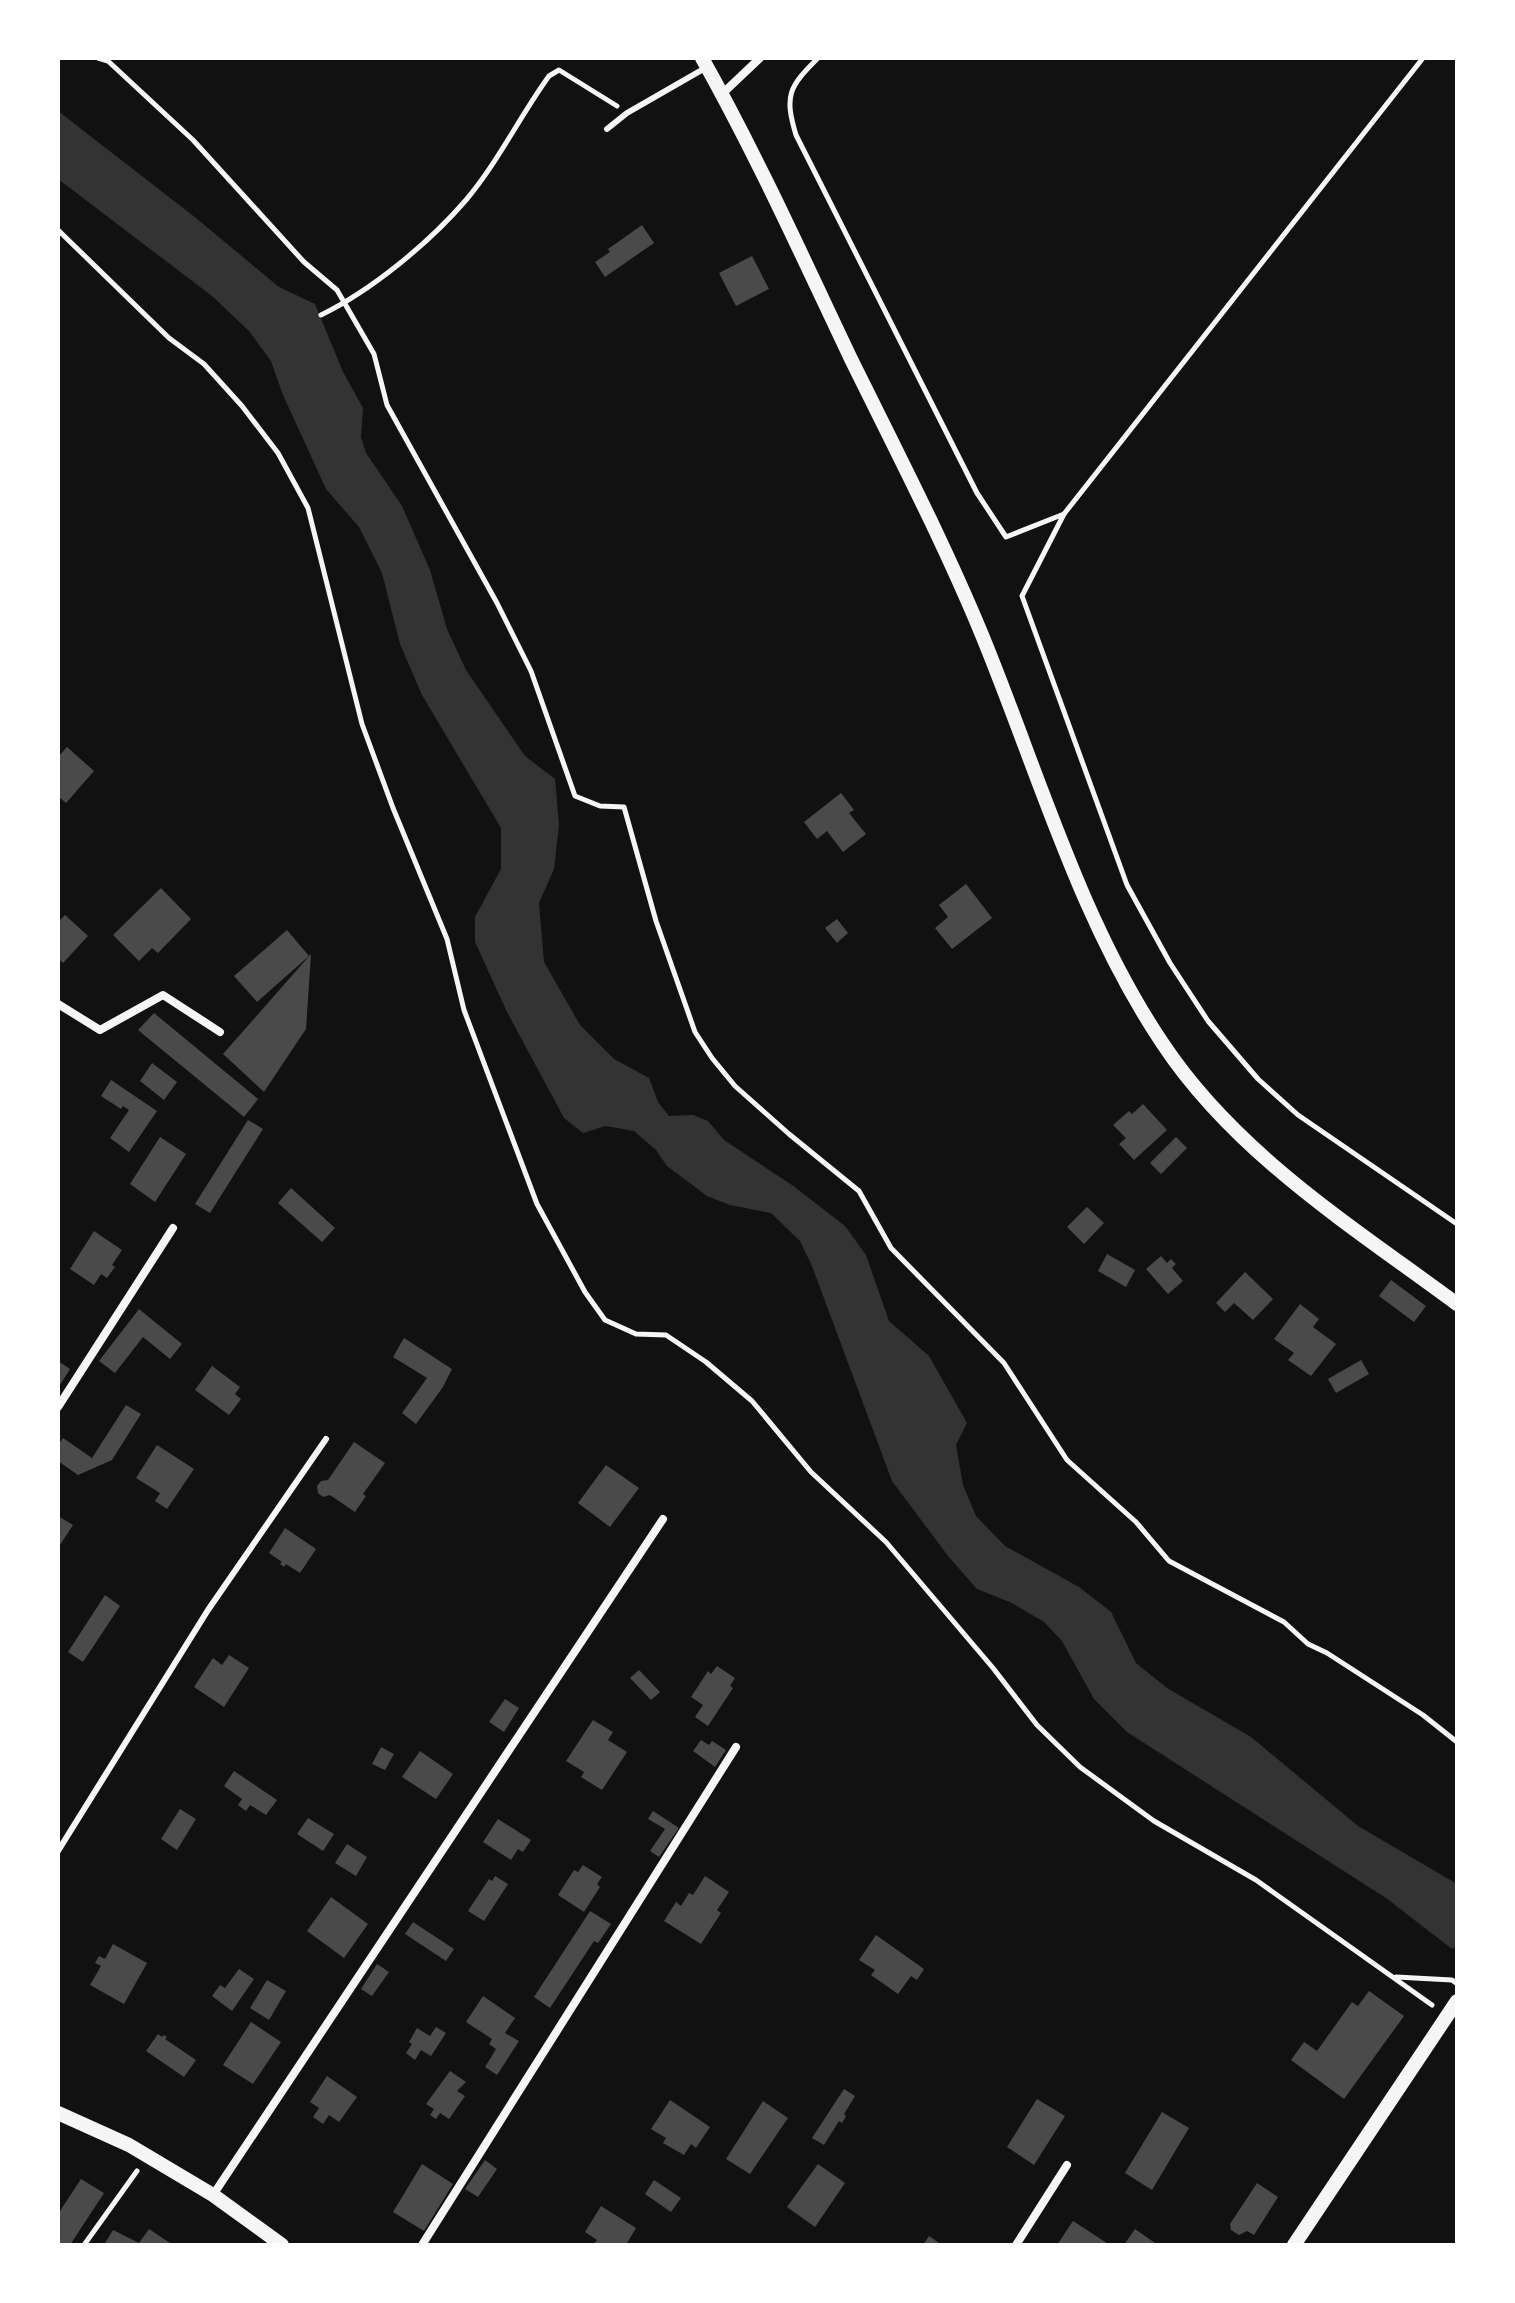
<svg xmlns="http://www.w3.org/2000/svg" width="1515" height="2303" font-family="Manrope,sans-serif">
  <rect width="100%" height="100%" fill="#111"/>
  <polygon fill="#333" points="58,111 196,218 279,287 315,304 343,372 363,408 361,437 366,453 402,506 430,570 447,629 466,670 525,756 555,779 559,825 554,869 539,903 544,962 580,1025 614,1059 649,1078 658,1102 669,1116 693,1115 708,1121 724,1140 792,1185 845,1226 866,1255 889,1321 929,1356 967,1423 956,1445 963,1485 976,1516 1005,1546 1079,1587 1111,1612 1136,1663 1167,1688 1251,1737 1358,1826 1457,1884 1457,1946 1452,1949 1386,1898 1127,1732 1094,1699 1062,1641 1044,1622 1012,1603 977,1589 948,1556 892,1481 812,1266 800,1241 771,1213 730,1205 707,1196 667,1166 656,1150 634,1131 606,1126 583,1133 564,1118 507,1012 475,942 475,917 501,869 501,828 422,695 400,644 382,573 359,527 326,489 283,395 271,361 249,331 212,296 58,179"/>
  <g fill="#4a4a4a">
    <polygon points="642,225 654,243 605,277 595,262 610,252 608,249"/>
    <polygon points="752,256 769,289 736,306 719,273"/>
    <polygon points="67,747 94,771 66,803 58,796 58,757"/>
    <polygon points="841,793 854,810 849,813 866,834 843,852 827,831 817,839 804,822"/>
    <polygon points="966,884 992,918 952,949 935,928 948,917 939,905"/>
    <polygon points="161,888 191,919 158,953 152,948 139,961 113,935"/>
    <polygon points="65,915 88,936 63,963 58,958 58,922"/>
    <polygon points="837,919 848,933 837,943 825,928"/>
    <polygon points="287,930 309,956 257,1002 234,976"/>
    <polygon points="311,954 306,1029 264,1092 223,1054"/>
    <polygon points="154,1013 258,1099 244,1117 138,1030"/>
    <polygon points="152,1063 177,1082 164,1100 140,1081"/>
    <polygon points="111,1080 157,1111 129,1152 110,1138 129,1110 123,1106 121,1109 101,1096"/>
    <polygon points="1143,1104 1167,1130 1134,1160 1119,1144 1126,1138 1113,1125 1129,1111 1132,1114"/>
    <polygon points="248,1120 263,1129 210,1213 195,1204"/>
    <polygon points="160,1137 186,1154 155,1202 130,1184"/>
    <polygon points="1176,1137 1187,1148 1161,1174 1150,1163"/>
    <polygon points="291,1188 335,1228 322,1242 278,1203"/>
    <polygon points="1087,1207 1104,1223 1084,1244 1067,1227"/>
    <polygon points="94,1231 122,1250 112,1265 115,1267 107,1278 101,1274 94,1285 70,1269"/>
    <polygon points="1107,1254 1135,1270 1126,1287 1098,1271"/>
    <polygon points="1161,1256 1167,1263 1171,1259 1176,1264 1172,1268 1183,1281 1168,1294 1146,1269"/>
    <polygon points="1245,1272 1273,1299 1253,1320 1234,1303 1225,1312 1216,1303"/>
    <polygon points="1391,1280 1426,1306 1414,1322 1379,1296"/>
    <polygon points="1300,1304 1319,1319 1313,1327 1336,1344 1311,1376 1288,1360 1294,1353 1274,1339"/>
    <polygon points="139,1309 182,1344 170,1359 143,1337 115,1373 99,1361"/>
    <polygon points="404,1338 452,1369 443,1387 416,1424 402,1413 427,1378 393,1357"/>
    <polygon points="1361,1360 1369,1374 1336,1393 1328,1379"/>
    <polygon points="58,1361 70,1369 58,1388"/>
    <polygon points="212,1366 240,1387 235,1394 241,1399 229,1415 195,1390"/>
    <polygon points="126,1405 141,1414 112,1460 78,1475 58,1461 58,1445 63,1438 92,1458"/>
    <polygon points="354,1442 385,1463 363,1494 366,1496 355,1512 330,1495 323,1497 318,1493 317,1486 321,1481 328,1480"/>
    <polygon points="157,1445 194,1469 167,1509 155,1501 160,1493 136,1478"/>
    <polygon points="606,1465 639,1488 610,1527 578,1503"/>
    <polygon points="58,1516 73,1525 58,1548"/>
    <polygon points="285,1528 316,1549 300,1573 286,1564 284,1567 280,1564 282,1562 269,1553"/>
    <polygon points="105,1595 120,1606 83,1662 68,1652"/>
    <polygon points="229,1655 249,1668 224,1707 194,1687 213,1658 222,1665"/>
    <polygon points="717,1666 735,1678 730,1686 733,1688 708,1726 695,1717 703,1705 691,1697 708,1671 711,1674"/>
    <polygon points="639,1670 660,1692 651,1700 630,1678"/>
    <polygon points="505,1699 519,1708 504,1732 489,1722"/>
    <polygon points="593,1720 613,1732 608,1740 627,1752 602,1790 581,1777 584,1772 566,1761"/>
    <polygon points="701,1740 709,1745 712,1741 726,1750 715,1767 693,1751"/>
    <polygon points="381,1747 394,1754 385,1770 372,1764"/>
    <polygon points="420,1751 453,1774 436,1799 402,1777"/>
    <polygon points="234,1771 277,1800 266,1815 250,1805 246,1811 238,1805 242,1799 224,1786"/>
    <polygon points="180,1809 196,1819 177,1850 161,1839"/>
    <polygon points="653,1811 679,1828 659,1857 650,1851 665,1829 648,1819"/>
    <polygon points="308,1818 334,1834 323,1851 297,1834"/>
    <polygon points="498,1819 531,1840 523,1852 518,1849 511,1860 483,1842"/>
    <polygon points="347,1844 367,1857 356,1876 335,1863"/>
    <polygon points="583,1865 602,1877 597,1884 600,1887 584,1912 558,1895 574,1870 578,1872"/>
    <polygon points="495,1876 508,1884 484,1921 468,1911 489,1879 492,1881"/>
    <polygon points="705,1876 729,1892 717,1910 721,1913 701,1944 664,1921 676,1902 681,1906 689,1893 693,1895"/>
    <polygon points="331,1897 368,1924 344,1958 307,1931"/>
    <polygon points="590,1911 611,1924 598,1943 594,1941 550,2008 534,1997"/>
    <polygon points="413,1922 454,1949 446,1961 405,1934"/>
    <polygon points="876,1935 924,1969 917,1980 911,1976 898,1994 871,1975 875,1970 859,1960"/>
    <polygon points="113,1944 147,1963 124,2004 90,1985 101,1966 95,1963 99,1956 105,1959"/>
    <polygon points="377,1964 389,1972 372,1996 361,1989"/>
    <polygon points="239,1969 254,1979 232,2011 212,1996 220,1985 225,1988"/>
    <polygon points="267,1980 286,1991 269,2020 250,2008"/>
    <polygon points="1369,1991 1404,2016 1344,2099 1291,2060 1304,2042 1317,2051 1352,2002 1358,2006"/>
    <polygon points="483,1996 515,2018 505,2033 519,2041 497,2075 485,2067 496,2049 489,2044 492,2039 466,2022"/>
    <polygon points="251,2022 281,2042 253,2084 223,2065"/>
    <polygon points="436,2027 446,2033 431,2056 421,2050 415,2060 406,2053 412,2044 409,2042 417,2028 430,2036"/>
    <polygon points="158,2034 162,2037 164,2035 167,2037 165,2039 196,2060 184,2077 146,2051"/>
    <polygon points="450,2071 466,2082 457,2091 465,2096 449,2119 440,2113 436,2119 430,2115 434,2109 426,2104"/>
    <polygon points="327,2076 357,2097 339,2122 329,2115 323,2124 313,2117 319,2108 310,2102"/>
    <polygon points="844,2089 855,2096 844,2114 846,2116 842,2123 839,2121 824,2145 812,2138"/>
    <polygon points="1037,2099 1065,2116 1034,2165 1007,2147"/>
    <polygon points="670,2100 710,2127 696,2148 691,2144 684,2155 663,2143 666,2138 651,2129"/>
    <polygon points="763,2101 788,2118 750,2174 726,2159"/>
    <polygon points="1162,2112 1189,2128 1152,2190 1125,2173"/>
    <polygon points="485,2160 497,2169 478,2197 465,2189"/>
    <polygon points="422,2164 453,2184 424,2231 393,2212"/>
    <polygon points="818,2164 845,2183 815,2227 787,2207"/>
    <polygon points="81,2179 104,2193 70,2245 58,2245 58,2214"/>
    <polygon points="654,2180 681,2198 671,2212 645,2194"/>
    <polygon points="1257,2183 1278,2197 1254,2235 1247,2231 1239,2235 1231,2230 1230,2224"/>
    <polygon points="601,2206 636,2228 626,2245 593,2245 597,2240 585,2232"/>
    <polygon points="1073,2221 1110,2245 1057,2245"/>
    <polygon points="149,2229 173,2245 104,2245 113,2230 139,2243"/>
    <polygon points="1135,2229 1158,2245 1124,2245"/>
    <polygon points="929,2236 942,2245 923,2245"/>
  </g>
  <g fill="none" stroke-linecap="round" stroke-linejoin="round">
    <g stroke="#f5f5f5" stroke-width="5">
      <polyline points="98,58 108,61 193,140 304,262 337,290 374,354 387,405 497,603 531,671 575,796 600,806 624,807 656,921 695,1032 712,1058 735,1086 789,1134 859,1191 891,1248 1004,1363 1067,1460 1136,1522 1169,1561 1284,1622 1308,1644 1327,1653 1423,1715 1457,1742"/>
      <path d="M 818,58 C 789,87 784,95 796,135 L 977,493 L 1006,537 L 1064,514 L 1423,58"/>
      <polyline points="58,230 169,338 204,364 242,406 278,453 308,508 362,724 393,808 447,939 464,1010 537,1204 585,1292 605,1320 636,1334 666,1335 706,1362 752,1401 811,1472 886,1542 993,1668 1037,1725 1080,1767 1154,1821 1256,1880 1432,2005"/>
      <path d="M 321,315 C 372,290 429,243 466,200 C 498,162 520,116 549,76 L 559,70 L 617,106"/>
      <polyline points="1064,514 1022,596 1127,885 1170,963 1208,1021 1258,1079 1298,1115 1457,1224"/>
      <polyline points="1396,1977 1452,1980 1456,1983"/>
      <polyline points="84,2245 137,2171"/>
    </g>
    <g stroke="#f5f5f5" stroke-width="6">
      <polyline points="607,129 627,113 707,67"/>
      <polyline points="58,1851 208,1610 326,1439"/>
    </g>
    <g stroke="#f5f5f5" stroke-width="8">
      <polyline points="722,94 760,58"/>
      <polyline points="58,1004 100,1030 163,995 220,1032"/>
      <polyline points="58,1407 173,1228"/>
      <polyline points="213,2195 663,1519"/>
      <polyline points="422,2245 736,1747"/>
      <polyline points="1016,2245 1067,2165"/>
    </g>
    <g stroke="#f5f5f5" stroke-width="14">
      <path d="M 702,58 C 757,156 803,258 851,359 C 896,450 943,541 982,635 C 1038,771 1080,921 1163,1044 C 1236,1154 1353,1227 1457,1304"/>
      <polyline points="58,2113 129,2145 213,2195 282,2245"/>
      <polyline points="1294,2245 1457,2001"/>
    </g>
  </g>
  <rect width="1515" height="2303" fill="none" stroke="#ffffff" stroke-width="120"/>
</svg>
